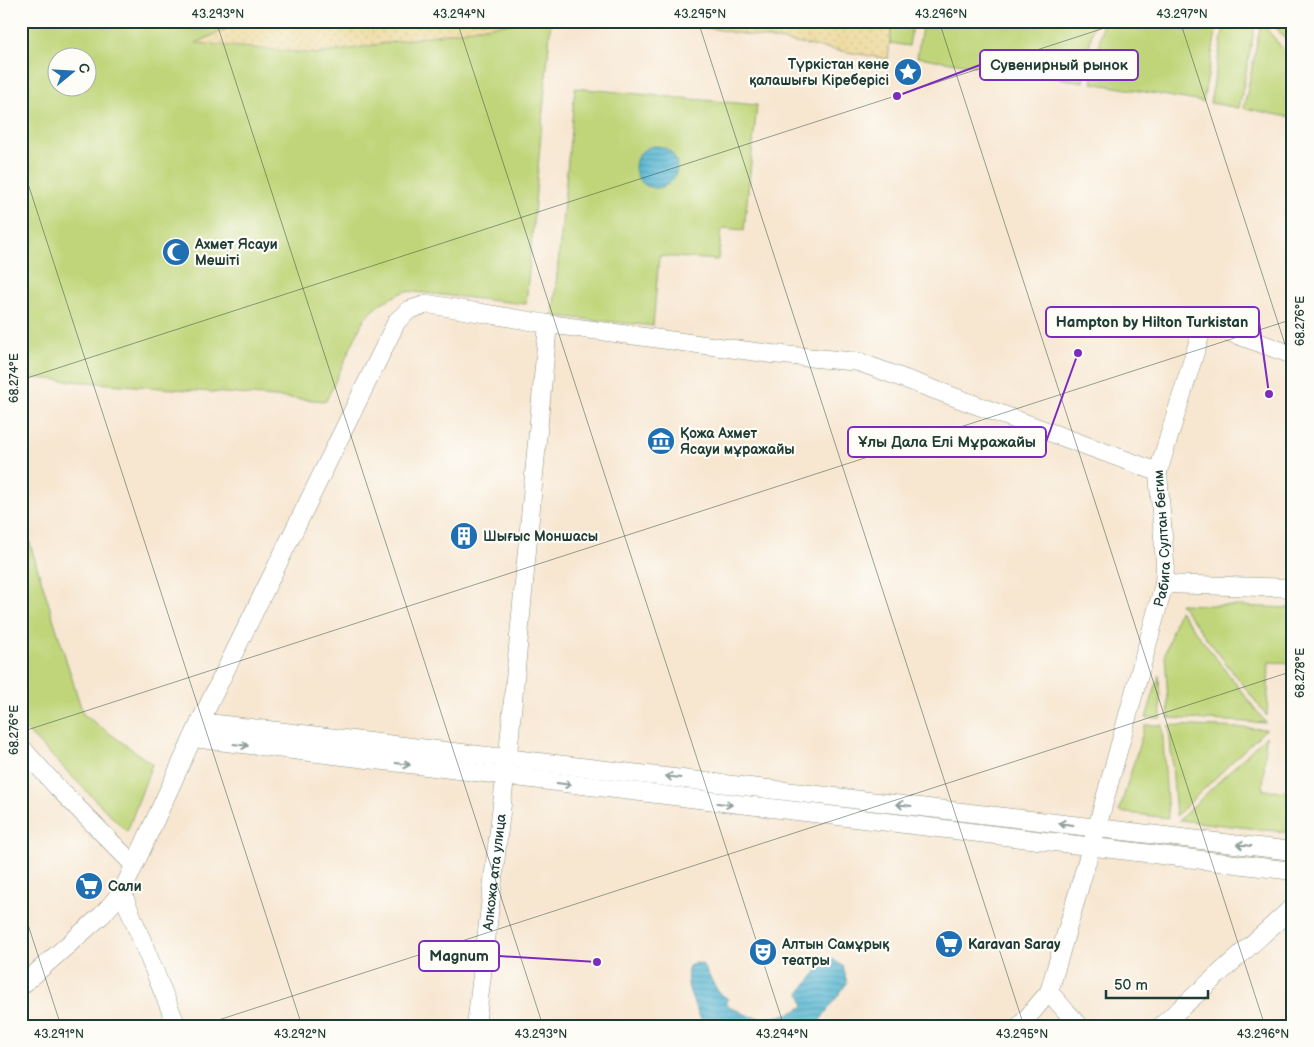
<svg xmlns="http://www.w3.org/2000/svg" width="1314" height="1047" font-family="'Balsamiq Sans',sans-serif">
  <defs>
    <pattern id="sand-dots" width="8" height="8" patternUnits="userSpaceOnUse" patternTransform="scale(1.25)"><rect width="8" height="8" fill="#eeda9e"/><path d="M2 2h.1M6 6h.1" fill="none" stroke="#ccbc89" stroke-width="1.8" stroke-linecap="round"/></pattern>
    <pattern id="water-rules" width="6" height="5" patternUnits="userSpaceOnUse" patternTransform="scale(1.25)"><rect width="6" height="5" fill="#54b5d2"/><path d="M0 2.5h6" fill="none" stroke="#4594ab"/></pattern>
  </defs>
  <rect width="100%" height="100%" fill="#fdfcf7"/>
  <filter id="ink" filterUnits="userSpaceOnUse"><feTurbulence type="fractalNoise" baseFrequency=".02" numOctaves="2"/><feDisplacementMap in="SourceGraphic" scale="10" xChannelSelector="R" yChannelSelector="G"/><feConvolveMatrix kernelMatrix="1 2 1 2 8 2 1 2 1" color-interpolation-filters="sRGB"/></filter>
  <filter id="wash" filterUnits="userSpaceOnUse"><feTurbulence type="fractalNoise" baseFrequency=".0096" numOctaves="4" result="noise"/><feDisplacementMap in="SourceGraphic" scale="20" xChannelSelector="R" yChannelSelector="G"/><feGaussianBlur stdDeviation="1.12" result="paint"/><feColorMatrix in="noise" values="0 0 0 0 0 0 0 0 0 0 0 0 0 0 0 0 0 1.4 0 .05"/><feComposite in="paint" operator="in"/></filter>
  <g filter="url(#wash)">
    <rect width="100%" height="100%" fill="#f7e6d0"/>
    <g fill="#c0d579" stroke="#708956" fill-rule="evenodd">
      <path d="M 21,21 L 244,21 L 197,42 L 319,54 L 522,21 L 551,21 L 526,304 L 405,291 L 381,303 L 364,319 L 326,401 L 21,377 ZM 58,58 L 88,58 L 88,88 L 58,88 Z"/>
      <polygon points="892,21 913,21 909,46 890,43"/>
      <polygon points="923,21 1094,21 1083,82 917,57"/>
      <polygon points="1103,21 1218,21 1203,102 1092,83"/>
      <polygon points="1225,21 1256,21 1239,108 1210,103"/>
      <polygon points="1271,21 1293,24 1293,49"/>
      <polygon points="1261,22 1293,61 1293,111 1288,117 1244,108"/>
      <polygon points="575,88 757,105 744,230 722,228 718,260 659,256 653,326 553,316"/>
      <polygon points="21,515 83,714 152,764 127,832 21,725"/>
      <polygon points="1180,604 1293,608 1293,663 1269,662 1267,716"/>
      <polygon points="1179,610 1266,723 1169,718 1165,653"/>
      <polygon points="1159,675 1161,718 1146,718"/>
      <polygon points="1145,725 1162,725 1168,818 1119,812"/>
      <polygon points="1169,725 1266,729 1176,816"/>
      <polygon points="1266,736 1263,790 1293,791 1293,833 1179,820"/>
    </g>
    <g fill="url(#sand-dots)" stroke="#868c69">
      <polygon points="244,21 522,21 319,54 196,43"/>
      <polygon points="668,21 892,21 888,59"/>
    </g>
    <g fill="url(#water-rules)" stroke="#3a7983">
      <circle cx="656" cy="167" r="21"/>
      <path d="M 832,959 L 843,966 L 847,983 L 816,1026 L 704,1026 C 696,1008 683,985 689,966 L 696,963 L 702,964 L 719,993 L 728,999 L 726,1005 C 736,1008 744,1016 755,1017 C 771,1019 791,1015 804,1006 L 800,992 L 825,962 Z"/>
    </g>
  </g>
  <g filter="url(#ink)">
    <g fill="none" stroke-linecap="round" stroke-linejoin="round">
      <defs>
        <g id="minor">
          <polyline points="1164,584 1293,588"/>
          <polyline points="200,722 1293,851"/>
          <polyline points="193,738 1293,871"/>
          <polyline points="21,747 57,787 134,865"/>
          <polyline points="122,892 177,1026"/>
          <polyline points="21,986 102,915 122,892 200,722 397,321 409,310 428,304 548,324"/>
          <polyline points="1049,992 1079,1026"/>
          <path id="s1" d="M 476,1026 L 509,744 L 548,324 L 772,354 L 859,362 L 1158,472"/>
          <path id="s2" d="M 1020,1026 L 1049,992 L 1101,813 L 1164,584 L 1165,563 L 1158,472 L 1204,323 L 1293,355"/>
          <polyline points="1161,1026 1293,907"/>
        </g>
      </defs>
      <use href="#minor" stroke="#8b9282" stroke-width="19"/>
      <use href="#minor" stroke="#fff" stroke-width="18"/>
    </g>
    <defs><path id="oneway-shaft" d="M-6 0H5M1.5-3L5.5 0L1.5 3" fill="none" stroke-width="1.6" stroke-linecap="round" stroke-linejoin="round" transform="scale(1.25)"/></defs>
    <g stroke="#8f9e9a">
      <use href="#oneway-shaft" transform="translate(241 745) rotate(7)"/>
      <use href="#oneway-shaft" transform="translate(403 764) rotate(7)"/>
      <use href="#oneway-shaft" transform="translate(673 777) rotate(-173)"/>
      <use href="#oneway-shaft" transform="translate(564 784) rotate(7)"/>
      <use href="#oneway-shaft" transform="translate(725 804) rotate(7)"/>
      <use href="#oneway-shaft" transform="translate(904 805) rotate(-173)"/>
      <use href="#oneway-shaft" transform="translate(1066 824) rotate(-173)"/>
      <use href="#oneway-shaft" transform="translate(1244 845) rotate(-173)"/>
    </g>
  </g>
  <path fill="none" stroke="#1f3d34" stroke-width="1" stroke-opacity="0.45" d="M 216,21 L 543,1026M 457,21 L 784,1026M 698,21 L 1024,1026M 939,21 L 1265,1026M 1180,21 L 1293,369M 21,28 L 43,21M 21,162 L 302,1026M 21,380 L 1126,21M 21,732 L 1293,319M 21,903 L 61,1026M 200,1026 L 1293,671M 1283,1026 L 1293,1023"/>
  <defs>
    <symbol id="sight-disc" viewBox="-11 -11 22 22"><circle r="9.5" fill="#1f6fb2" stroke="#fdfcf7"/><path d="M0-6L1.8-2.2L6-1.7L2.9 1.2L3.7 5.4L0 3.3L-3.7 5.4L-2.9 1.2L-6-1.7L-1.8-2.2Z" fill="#fff"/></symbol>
    <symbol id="mosque-disc" viewBox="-11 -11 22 22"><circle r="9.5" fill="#1f6fb2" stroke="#fdfcf7"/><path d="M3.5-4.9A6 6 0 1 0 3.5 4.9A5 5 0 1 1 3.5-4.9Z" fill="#fff"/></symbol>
    <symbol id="museum-disc" viewBox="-11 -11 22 22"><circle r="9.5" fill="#1f6fb2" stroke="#fdfcf7"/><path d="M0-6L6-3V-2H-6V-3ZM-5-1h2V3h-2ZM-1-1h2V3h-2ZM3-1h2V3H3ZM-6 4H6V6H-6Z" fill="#fff"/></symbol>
    <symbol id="building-disc" viewBox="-11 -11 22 22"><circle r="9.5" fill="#1f6fb2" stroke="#fdfcf7"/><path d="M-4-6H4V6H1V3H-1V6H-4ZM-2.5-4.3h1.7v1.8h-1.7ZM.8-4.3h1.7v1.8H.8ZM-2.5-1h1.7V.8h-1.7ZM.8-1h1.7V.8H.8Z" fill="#fff"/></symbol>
    <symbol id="supermarket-disc" viewBox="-11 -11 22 22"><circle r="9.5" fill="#1f6fb2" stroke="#fdfcf7"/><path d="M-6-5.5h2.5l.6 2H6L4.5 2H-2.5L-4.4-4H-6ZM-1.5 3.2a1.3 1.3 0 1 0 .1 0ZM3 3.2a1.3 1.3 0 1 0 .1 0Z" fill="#fff"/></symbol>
    <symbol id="theatre-disc" viewBox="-11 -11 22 22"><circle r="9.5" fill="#1f6fb2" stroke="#fdfcf7"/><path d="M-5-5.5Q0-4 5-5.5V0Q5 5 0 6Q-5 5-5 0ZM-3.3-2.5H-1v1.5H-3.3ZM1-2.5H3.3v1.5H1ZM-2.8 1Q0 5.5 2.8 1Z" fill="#fff"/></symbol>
  </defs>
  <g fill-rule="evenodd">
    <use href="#sight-disc" x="892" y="56" width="32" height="32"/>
    <use href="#mosque-disc" x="160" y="236" width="32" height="32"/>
    <use href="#museum-disc" x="645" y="425" width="32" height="32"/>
    <use href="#building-disc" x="448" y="520" width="32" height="32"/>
    <use href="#supermarket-disc" x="73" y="870" width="32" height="32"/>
    <use href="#supermarket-disc" x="933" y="928" width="32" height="32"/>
    <use href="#theatre-disc" x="747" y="936" width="32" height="32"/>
  </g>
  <g text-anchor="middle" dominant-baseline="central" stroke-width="4.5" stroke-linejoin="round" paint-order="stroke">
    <g font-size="14" font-weight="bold" fill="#1f3d34" stroke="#fdfcf7" text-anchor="start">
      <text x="889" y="64" text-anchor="end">Түркістан көне<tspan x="889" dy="16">қалашығы Кіреберісі</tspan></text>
      <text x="195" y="244">Ахмет Ясауи<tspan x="195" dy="16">Мешіті</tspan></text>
      <text x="680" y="433">Қожа Ахмет<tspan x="680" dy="16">Ясауи мұражайы</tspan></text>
      <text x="483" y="536">Шығыс Моншасы</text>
      <text x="108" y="886">Сали</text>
      <text x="782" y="944">Алтын Самұрық<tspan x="782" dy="16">театры</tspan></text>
      <text x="968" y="944">Karavan Saray</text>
    </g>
    <g font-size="14" fill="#1f3d34" stroke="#fdfcf7">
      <text stroke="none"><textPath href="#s2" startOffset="514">Рабига Султан бегим</textPath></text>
      <text stroke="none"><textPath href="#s1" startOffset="155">Алкожа ата улица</textPath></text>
    </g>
  </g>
  <path fill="none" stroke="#7b2cbf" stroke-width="2" d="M897 96L980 65M1269 394L1259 322M1078 353L1046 442M597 962L499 956"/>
  <g fill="#7b2cbf" stroke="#fdfcf7" stroke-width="2">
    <circle cx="897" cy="96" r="5"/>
    <circle cx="1269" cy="394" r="5"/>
    <circle cx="1078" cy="353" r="5"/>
    <circle cx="597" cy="962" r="5"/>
  </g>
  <g fill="#fdfcf7" stroke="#7b2cbf" stroke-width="2">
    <rect x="980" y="50" width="158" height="30" rx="5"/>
    <rect x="1046" y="307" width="213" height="30" rx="5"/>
    <rect x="848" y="427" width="198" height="30" rx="5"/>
    <rect x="419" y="941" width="80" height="30" rx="5"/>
  </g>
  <g font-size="15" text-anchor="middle" font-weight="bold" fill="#1f3d34">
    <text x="1059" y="70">Сувенирный рынок</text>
    <text x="1152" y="327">Hampton by Hilton Turkistan</text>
    <text x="947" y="447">Ұлы Дала Елі Мұражайы</text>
    <text x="459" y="961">Magnum</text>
  </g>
  <rect width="1314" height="1047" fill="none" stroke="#fdfcf7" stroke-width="55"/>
  <g transform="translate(72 72) rotate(72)"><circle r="24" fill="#fdfcf7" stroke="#a4b0a9"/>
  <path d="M0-4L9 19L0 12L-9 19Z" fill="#1f6fb2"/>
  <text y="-8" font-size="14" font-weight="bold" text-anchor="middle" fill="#1f3d34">С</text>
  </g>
  <path d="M1106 990v8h102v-8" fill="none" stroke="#1f3d34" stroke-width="2.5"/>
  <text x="1114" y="990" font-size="15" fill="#1f3d34" stroke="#fdfcf7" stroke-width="4" paint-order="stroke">50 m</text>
  <rect x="28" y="28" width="1258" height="992" fill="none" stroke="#1f3d34" stroke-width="2"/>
  <g font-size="12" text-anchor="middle" fill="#1f3d34">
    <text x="218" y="18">43.293°N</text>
    <text x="459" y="18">43.294°N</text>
    <text x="700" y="18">43.295°N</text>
    <text x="941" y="18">43.296°N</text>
    <text x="1182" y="18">43.297°N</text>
    <text transform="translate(1300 321) rotate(-90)" y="4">68.276°E</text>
    <text transform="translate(14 378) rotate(-90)" y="4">68.274°E</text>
    <text transform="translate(1300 673) rotate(-90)" y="4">68.278°E</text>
    <text transform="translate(14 730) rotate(-90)" y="4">68.276°E</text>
    <text x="59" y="1038">43.291°N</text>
    <text x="300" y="1038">43.292°N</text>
    <text x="541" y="1038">43.293°N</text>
    <text x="782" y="1038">43.294°N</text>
    <text x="1022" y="1038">43.295°N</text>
    <text x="1263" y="1038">43.296°N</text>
  </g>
</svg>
